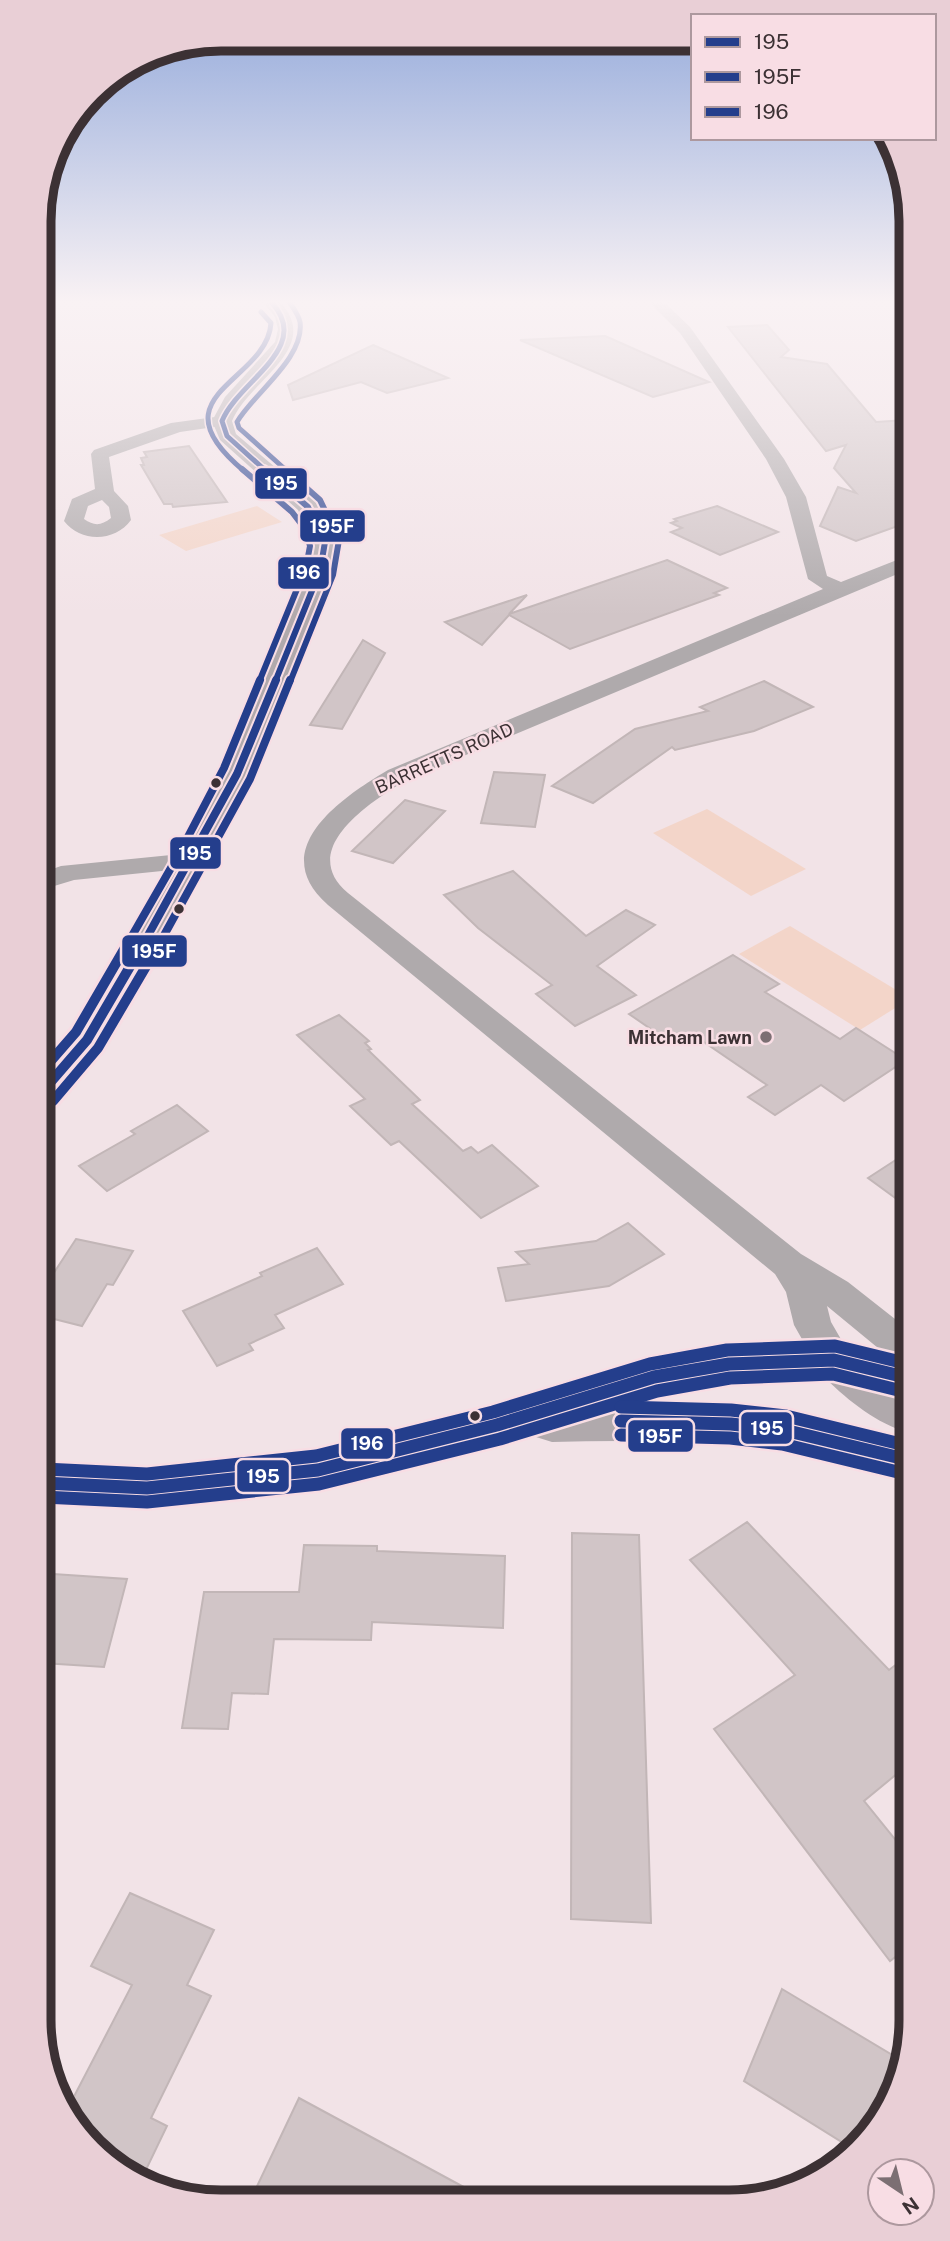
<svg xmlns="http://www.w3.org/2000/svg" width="950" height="2241" font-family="'Public Sans',sans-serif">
  <rect width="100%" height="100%" fill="#f2e3e7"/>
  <g fill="#f3d5c9">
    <polygon points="257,506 282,522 186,551 159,535"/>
    <polygon points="707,809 806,869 751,896 653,833"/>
    <polygon points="790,926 908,997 908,1000 860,1030 739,954"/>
  </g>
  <g fill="#d1c5c7" stroke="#c2b6b7" stroke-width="2">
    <polygon points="767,325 789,350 781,357 827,364 876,422 906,420 906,523 856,541 820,526 838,487 856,493 834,468 846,445 826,451 728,327"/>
    <polygon points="605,336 709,382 653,397 520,340"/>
    <polygon points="373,345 448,378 387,393 361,382 293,400 288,385"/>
    <polygon points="189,446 227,502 173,507 172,504 164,504 141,465 144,465 141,458 147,457 144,452"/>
    <polygon points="717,506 778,532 720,555 671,532 682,528 671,523 677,521 674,519"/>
    <polygon points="667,560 727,588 714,593 719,595 570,649 509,615 482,645 445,622 527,595 509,614"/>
    <polygon points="363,640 385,653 342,729 310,725"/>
    <polygon points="764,681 813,707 754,731 675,750 672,747 593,803 552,786 635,729 708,711 700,707"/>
    <polygon points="494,772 545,775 535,827 481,823"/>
    <polygon points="405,800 445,811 393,863 352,851"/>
    <polygon points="513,871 586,936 626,910 655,925 597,966 636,995 575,1026 536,994 552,985 478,928 444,895"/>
    <polygon points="733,955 779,984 765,992 840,1039 856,1028 906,1060 844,1101 821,1085 775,1115 748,1097 767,1085 692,1034 674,1045 629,1014"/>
    <polygon points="339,1015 369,1041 365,1043 371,1049 368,1050 420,1100 412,1104 463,1151 471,1147 478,1153 492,1145 538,1186 481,1218 399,1141 391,1145 350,1106 365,1099 297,1035"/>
    <polygon points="177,1105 208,1131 107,1191 79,1166 135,1134 131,1131"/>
    <polygon points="908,1152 908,1180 909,1208 868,1178"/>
    <polygon points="628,1223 664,1254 609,1286 506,1301 498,1268 529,1264 516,1252 596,1241"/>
    <polygon points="76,1239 133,1251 113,1285 107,1284 82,1326 42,1316 42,1291"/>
    <polygon points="317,1248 343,1284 275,1315 284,1328 249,1344 253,1350 217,1366 183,1311 262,1276 260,1273"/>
    <polygon points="747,1522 889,1670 910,1654 910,1763 864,1801 911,1859 911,1945 890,1961 714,1729 795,1675 690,1560"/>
    <polygon points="572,1533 639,1535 651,1923 571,1919"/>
    <polygon points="304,1545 377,1546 377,1551 505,1556 503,1628 372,1622 371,1640 274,1639 268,1694 232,1693 228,1729 182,1728 204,1592 299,1592"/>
    <polygon points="53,1574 127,1579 104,1667 43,1663 43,1606"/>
    <polygon points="130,1893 214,1930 187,1985 211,1996 151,2118 167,2126 143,2176 92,2149 68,2108 132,1985 91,1966"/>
    <polygon points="782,1989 904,2062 898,2090 867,2140 853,2149 744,2081"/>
    <polygon points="299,2098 484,2198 251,2199"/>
  </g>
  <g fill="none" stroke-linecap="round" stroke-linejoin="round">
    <g fill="#afaaac" fill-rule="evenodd">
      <path d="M 650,303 L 665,303 L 690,327 L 784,459 L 806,497 L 827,576 L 841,582 L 907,556 L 907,570 L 406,780 C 371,802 296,849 348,893 L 801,1254 L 848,1282 L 909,1330 L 909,1366 L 895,1362 L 827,1306 L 831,1322 L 853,1360 L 848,1371 L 834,1375 L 820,1371 L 794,1325 L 786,1292 L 775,1274 L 328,905 C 265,850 341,798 388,770 L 823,589 L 808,579 L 786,497 L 766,459 L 680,333 Z"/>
      <path d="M 222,416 L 231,421 L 228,425 L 180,432 L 109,457 L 114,491 L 128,506 L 131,520 C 115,542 81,543 64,521 L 72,499 L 95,489 L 91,454 L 94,450 L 171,423 ZM 102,500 L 109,507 L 111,518 C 101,526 94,526 84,519 L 88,506 Z"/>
      <polygon points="191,853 201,855 205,861 201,867 74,880 41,890 41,873 61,866"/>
    </g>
    <g fill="#b0a9ac" fill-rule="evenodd">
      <path d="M 264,303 L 281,303 C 322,349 249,380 232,421 L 236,434 L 316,502 L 337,542 L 332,571 L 252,774 L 207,861 L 100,1048 L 55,1101 L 42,1105 L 42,1069 L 73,1033 L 175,861 L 222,774 L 308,571 L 313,542 L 298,510 L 220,440 L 212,421 L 225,397 L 275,342 L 278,329 L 275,317 Z"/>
      <path d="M 834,1342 L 909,1360 L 909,1433 C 876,1423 850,1402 825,1378 C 759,1381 694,1383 630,1403 C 725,1402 817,1416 909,1440 L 909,1480 C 866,1470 823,1458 778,1451 C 703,1440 627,1440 552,1442 L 536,1437 L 534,1433 L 318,1490 L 147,1509 L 43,1503 L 43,1463 L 147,1467 L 318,1450 L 497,1406 L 654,1359 L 729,1346 Z"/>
    </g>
    <defs>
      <path id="bus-1-far4" d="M 266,471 L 227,436 L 222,421 C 238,381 313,348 272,303"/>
      <polyline id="bus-1-far3" points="264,469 308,507 325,542 320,571 275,682"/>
      <polyline id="bus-1-far2" points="141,948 237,774 276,680"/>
      <polyline id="bus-1-far1" points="42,1092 87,1040 142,946"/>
      <g id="bus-1">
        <polyline points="621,1421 731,1424 784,1430 909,1460"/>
        <polyline points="43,1483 147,1488 318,1470 497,1425 654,1377 729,1364 834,1360 909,1378"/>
      </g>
      <path id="bus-2-far4" d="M 287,471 L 239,428 L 237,422 C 254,393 305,358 300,322 C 299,316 294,309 290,303"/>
      <polyline id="bus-2-far3" points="285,469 320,500 339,540 333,575 290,682"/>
      <polyline id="bus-2-far2" points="157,948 250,779 290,680"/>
      <polyline id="bus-2-far1" points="53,1101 98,1048 158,946"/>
      <g id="bus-2">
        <polyline points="621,1435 730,1438 782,1444 906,1474"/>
        <polyline points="43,1497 147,1502 319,1484 500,1439 657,1391 730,1378 833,1374 906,1392"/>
      </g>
      <path id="bus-3-far4" d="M 244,471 C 151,394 267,383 271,323 L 261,312"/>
      <polyline id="bus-3-far3" points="242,469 292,512 305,529 310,546 306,567 259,682"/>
      <polyline id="bus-3-far2" points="125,948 179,854 224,768 260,680"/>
      <polyline id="bus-3-far1" points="42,1071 76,1032 126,946"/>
      <g id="bus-3">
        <polyline points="621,1407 731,1410 786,1416 909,1446"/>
        <polyline points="44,1469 147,1474 316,1456 493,1412 650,1364 727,1350 835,1346 909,1364"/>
      </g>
    </defs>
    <use href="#bus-1-far4" stroke="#f8dde4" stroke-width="8"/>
    <use href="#bus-1-far3" stroke="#f8dde4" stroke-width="10"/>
    <use href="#bus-1-far2" stroke="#f8dde4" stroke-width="12"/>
    <use href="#bus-1-far1" stroke="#f8dde4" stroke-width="16"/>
    <use href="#bus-1" stroke="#f8dde4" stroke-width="18"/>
    <use href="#bus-2-far4" stroke="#f8dde4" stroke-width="8"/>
    <use href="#bus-2-far3" stroke="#f8dde4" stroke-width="10"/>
    <use href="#bus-2-far2" stroke="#f8dde4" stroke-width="12"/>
    <use href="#bus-2-far1" stroke="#f8dde4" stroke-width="16"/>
    <use href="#bus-2" stroke="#f8dde4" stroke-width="18"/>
    <use href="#bus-3-far4" stroke="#f8dde4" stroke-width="8"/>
    <use href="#bus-3-far3" stroke="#f8dde4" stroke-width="10"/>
    <use href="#bus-3-far2" stroke="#f8dde4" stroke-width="12"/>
    <use href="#bus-3-far1" stroke="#f8dde4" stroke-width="16"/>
    <use href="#bus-3" stroke="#f8dde4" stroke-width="18"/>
    <use href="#bus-1-far4" stroke="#243e8c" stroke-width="5"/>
    <use href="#bus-1-far3" stroke="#243e8c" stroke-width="6"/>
    <use href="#bus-1-far2" stroke="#243e8c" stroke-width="8"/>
    <use href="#bus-1-far1" stroke="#243e8c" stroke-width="10"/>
    <use href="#bus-1" stroke="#243e8c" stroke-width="13"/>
    <use href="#bus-2-far4" stroke="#243e8c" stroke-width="5"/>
    <use href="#bus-2-far3" stroke="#243e8c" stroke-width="6"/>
    <use href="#bus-2-far2" stroke="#243e8c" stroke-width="8"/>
    <use href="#bus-2-far1" stroke="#243e8c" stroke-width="10"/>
    <use href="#bus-2" stroke="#243e8c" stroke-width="13"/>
    <use href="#bus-3-far4" stroke="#243e8c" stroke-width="5"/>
    <use href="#bus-3-far3" stroke="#243e8c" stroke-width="6"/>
    <use href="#bus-3-far2" stroke="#243e8c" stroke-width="8"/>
    <use href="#bus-3-far1" stroke="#243e8c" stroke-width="10"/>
    <use href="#bus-3" stroke="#243e8c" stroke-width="13"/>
  </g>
  <linearGradient id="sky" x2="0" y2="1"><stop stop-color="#94aadb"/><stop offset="0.49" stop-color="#f9f2f4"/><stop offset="1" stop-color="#f9f2f4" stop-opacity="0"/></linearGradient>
  <rect width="950" height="616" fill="url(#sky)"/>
  <g fill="#3c3134" stroke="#f8dde4" stroke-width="2.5">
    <circle cx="216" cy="783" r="6"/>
    <circle cx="179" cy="909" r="6"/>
    <circle cx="475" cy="1416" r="6"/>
  </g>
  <circle fill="#7c6f73" stroke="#f8dde4" stroke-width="2.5" cx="766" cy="1037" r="7"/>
  <g text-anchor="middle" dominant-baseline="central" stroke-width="5" stroke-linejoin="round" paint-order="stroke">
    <g font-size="18" fill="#3c3134" stroke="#f8dde4">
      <text transform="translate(444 758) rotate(-24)">BARRETTS ROAD</text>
    </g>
    <g font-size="18" font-weight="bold" fill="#3c3134" stroke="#f8dde4" text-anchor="end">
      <text x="752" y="1037">Mitcham Lawn</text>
    </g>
  </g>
  <path d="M0 0H950V2241H0ZM221 51H729A170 170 0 0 1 899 221V2020A170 170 0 0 1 729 2190H221A170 170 0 0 1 51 2020V221A170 170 0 0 1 221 51Z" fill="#e9cfd6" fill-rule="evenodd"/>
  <path fill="none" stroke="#3c3134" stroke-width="9" d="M221 51H729A170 170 0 0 1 899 221V2020A170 170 0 0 1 729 2190H221A170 170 0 0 1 51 2020V221A170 170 0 0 1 221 51Z"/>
  <g stroke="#f8dde4" stroke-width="2.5">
    <rect x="254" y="467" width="54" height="33" rx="7" fill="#243e8c"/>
    <rect x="299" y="509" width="67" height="34" rx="7" fill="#243e8c"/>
    <rect x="277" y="556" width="53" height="34" rx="7" fill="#243e8c"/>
    <rect x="169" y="836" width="53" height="34" rx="7" fill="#243e8c"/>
    <rect x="121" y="934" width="67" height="34" rx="7" fill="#243e8c"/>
    <rect x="740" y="1411" width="53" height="34" rx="7" fill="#243e8c"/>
    <rect x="627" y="1419" width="67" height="34" rx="7" fill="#243e8c"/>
    <rect x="340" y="1427" width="54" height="33" rx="7" fill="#243e8c"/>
    <rect x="236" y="1459" width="54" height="34" rx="7" fill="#243e8c"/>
  </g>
  <g font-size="19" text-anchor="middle" font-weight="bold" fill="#fff">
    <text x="281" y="490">195</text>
    <text x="332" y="533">195F</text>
    <text x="304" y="579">196</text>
    <text x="195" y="860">195</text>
    <text x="154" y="958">195F</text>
    <text x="767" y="1435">195</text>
    <text x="660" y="1443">195F</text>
    <text x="367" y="1450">196</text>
    <text x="263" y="1483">195</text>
  </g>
  <rect x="691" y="14" width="245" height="126" fill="#f8dde4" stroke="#ad989e" stroke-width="2"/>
  <rect x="705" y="37" width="35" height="10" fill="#243e8c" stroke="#ad989e" stroke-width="2"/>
  <text x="754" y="49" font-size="21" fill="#3c3134">195</text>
  <rect x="705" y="72" width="35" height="10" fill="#243e8c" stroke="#ad989e" stroke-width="2"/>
  <text x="754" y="84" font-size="21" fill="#3c3134">195F</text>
  <rect x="705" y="107" width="35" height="10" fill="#243e8c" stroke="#ad989e" stroke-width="2"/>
  <text x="754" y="119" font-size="21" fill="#3c3134">196</text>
  <g transform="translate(901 2192) rotate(145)"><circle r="33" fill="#f8dde4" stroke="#ad989e" stroke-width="2"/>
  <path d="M0-5L12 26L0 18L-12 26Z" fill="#7c6f73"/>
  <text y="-10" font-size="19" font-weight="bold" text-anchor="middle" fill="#3c3134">N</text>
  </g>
</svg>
